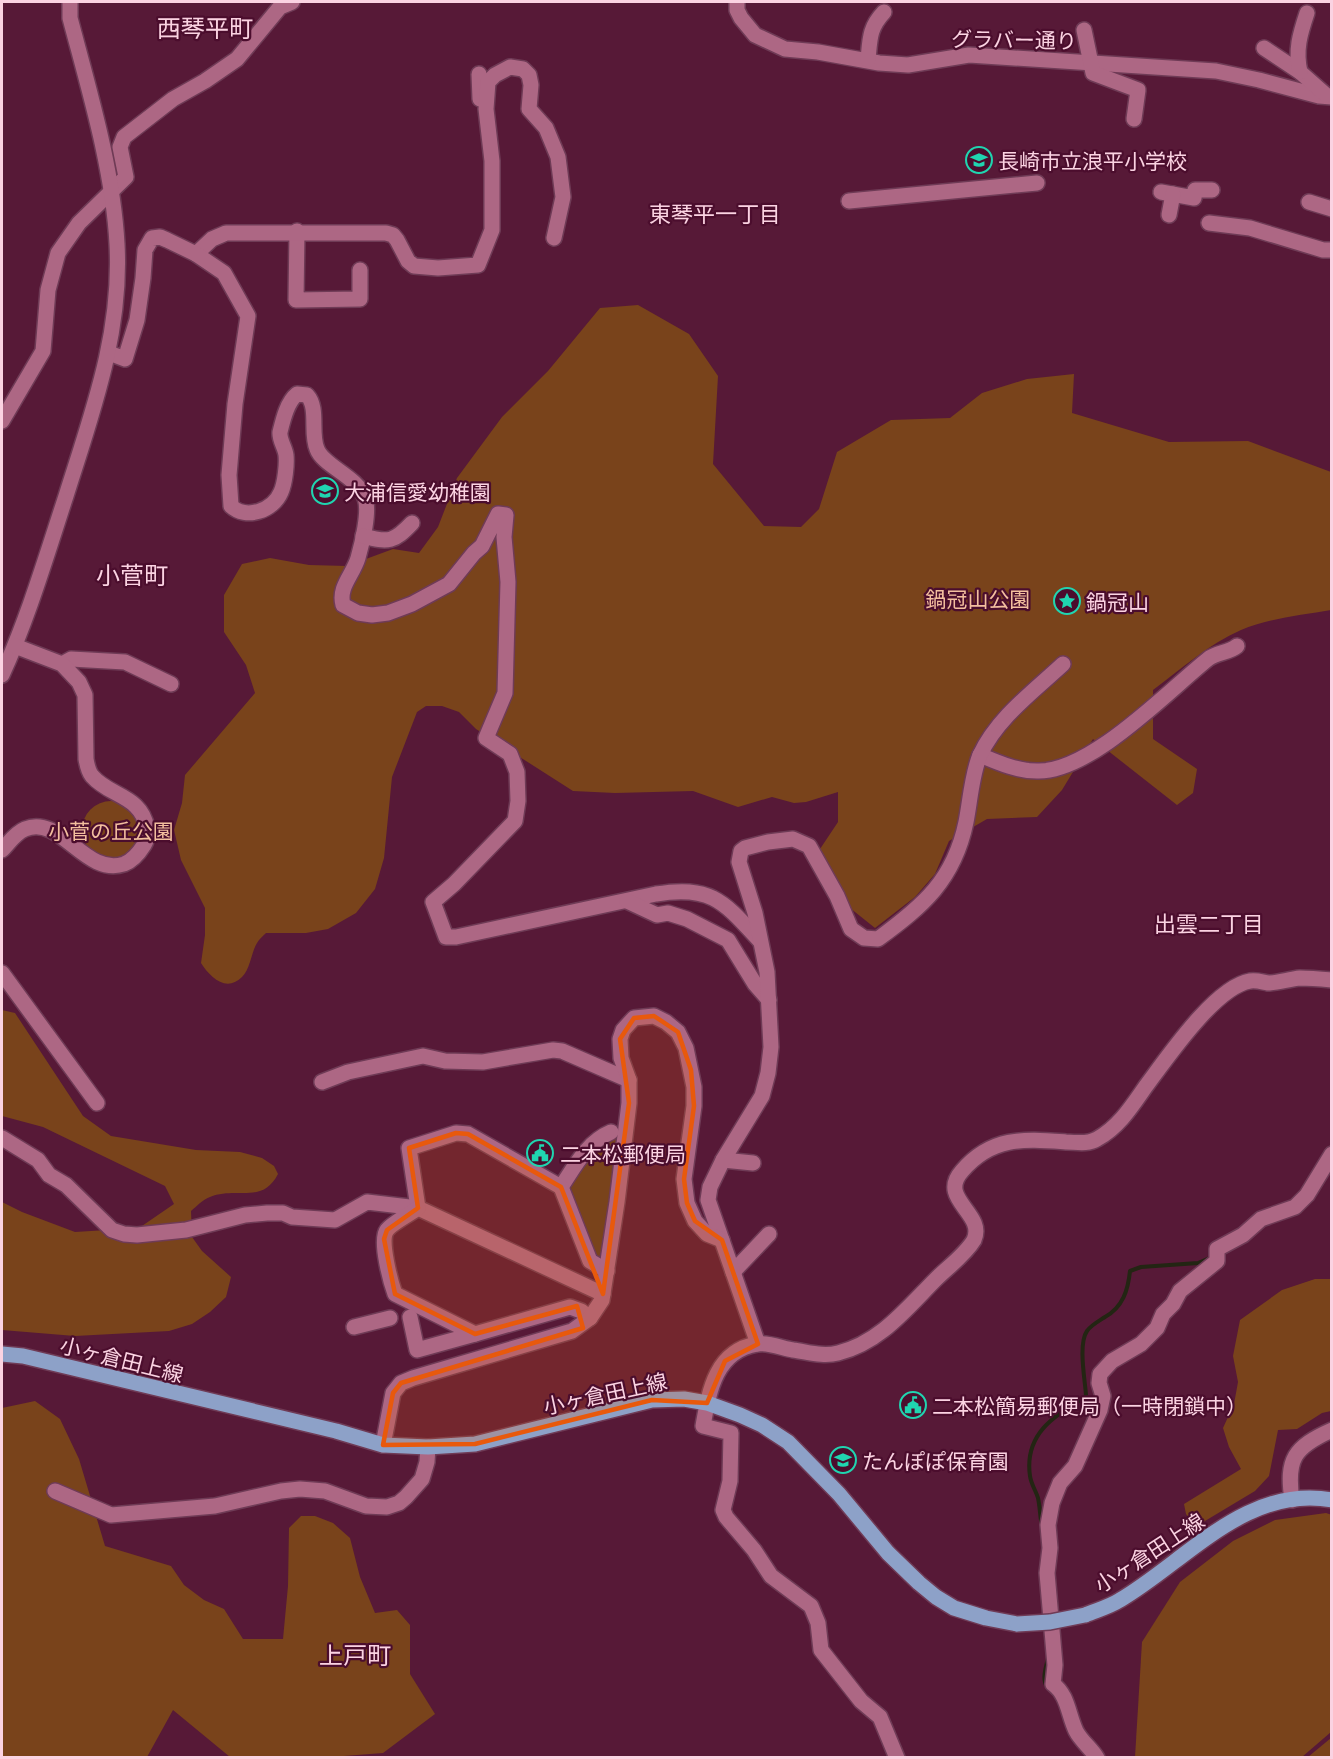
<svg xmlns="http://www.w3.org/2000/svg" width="1333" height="1759" font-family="Lato,'Noto Sans JP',sans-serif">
  <rect width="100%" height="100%" fill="#571937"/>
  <g fill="#79431b">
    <path d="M 638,305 L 689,334 L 718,376 L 713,464 L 764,526 L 801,527 L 819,509 L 837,452 L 891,420 L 950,418 L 982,393 L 1027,379 L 1074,374 L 1072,413 L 1169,442 L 1248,441 L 1331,472 L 1331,610 C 1302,615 1269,618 1241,630 C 1209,644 1181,669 1153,690 L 1153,739 L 1197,769 L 1193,793 L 1177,805 L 1093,739 L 1062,790 L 1037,817 L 987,819 L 949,841 L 935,874 L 915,897 L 875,928 L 850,908 L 820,849 L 838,822 L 838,792 L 806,802 L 794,803 L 772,797 L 738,807 L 693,791 L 615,793 L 573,791 L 476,729 L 459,712 L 442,706 L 426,706 L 417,712 L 392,777 L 384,858 L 375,889 L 356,913 L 328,929 L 306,933 L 266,933 C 263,936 259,939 257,943 C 251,953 250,970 242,977 C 226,993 210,977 201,963 L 205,935 L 205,908 L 181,860 L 174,830 L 182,803 L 185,775 L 255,693 L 246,665 L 224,632 L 224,595 L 242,564 L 270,558 L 309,565 L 347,566 L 393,549 L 419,553 L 438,527 L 457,478 L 502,417 L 548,371 L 600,308 Z"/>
    <circle cx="111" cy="830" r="29"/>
    <path d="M 2,1010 L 15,1013 L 83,1116 L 111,1136 L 196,1150 L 240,1152 L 262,1158 L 274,1166 L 278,1174 C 262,1205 237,1186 210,1197 C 202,1200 197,1206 191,1211 L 192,1237 L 202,1251 L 231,1277 L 226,1297 L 210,1312 L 192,1324 L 169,1331 L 75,1336 L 2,1330 L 2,1202 L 22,1212 L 75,1232 L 139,1228 L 174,1204 L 165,1186 L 43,1127 L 2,1116 Z"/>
    <polygon points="611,1138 618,1139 602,1260 595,1256 570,1186 594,1147"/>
    <polygon points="1315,1279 1331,1279 1331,1411 1322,1413 1297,1429 1278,1430 1269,1476 1255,1491 1195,1527 1186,1514 1184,1504 1241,1469 1229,1447 1223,1428 1234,1404 1238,1382 1233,1356 1240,1320 1282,1290"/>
    <polygon points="35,1401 60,1419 79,1459 105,1546 171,1566 184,1585 204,1600 224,1609 243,1639 283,1639 288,1586 289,1528 301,1516 315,1516 333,1523 350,1538 360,1577 375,1613 397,1610 410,1625 410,1674 435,1714 383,1753 318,1758 230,1757 173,1710 147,1757 2,1757 2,1408"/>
    <polygon points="1326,1513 1332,1515 1331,1732 1302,1757 1135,1757 1142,1642 1180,1582 1233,1541 1275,1520"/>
    <polygon points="1331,1738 1331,1757 1308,1757"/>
  </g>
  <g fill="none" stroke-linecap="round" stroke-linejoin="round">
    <g stroke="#232513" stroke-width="4">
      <path d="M 1042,1526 C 1040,1517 1040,1507 1038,1498 C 1036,1491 1031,1484 1030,1476 C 1024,1435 1053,1416 1084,1398 L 1086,1395 C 1085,1380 1078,1344 1087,1331 C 1091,1325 1099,1321 1105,1317 C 1123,1307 1128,1290 1130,1271 L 1141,1267 L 1198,1263 L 1212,1257"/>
      <path d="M 1048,1688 C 1041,1680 1046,1668 1048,1658"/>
    </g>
    <defs>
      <g id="minor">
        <polyline points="737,2 737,10 741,18 755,35 785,49 818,52 879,63 908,65 969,55 1216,71 1259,80 1319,96 1332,97"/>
        <polyline points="1084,30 1093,73 1138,90 1134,119"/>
        <polyline points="1264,48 1300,72 1326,95"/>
        <path d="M 868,60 C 870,39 869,28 884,12"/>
        <path d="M 1300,72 C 1295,50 1300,34 1307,13"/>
        <polyline points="479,74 480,99"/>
        <polyline points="1161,192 1194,198 1195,190 1212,190"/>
        <polyline points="849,201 1037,183"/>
        <polyline points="1309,202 1332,209"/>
        <polyline points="1169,215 1173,194"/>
        <polyline points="1209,223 1250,228 1323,250 1332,250"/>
        <polyline points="297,231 296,300 360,299 360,270"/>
        <polyline points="196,254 212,239 226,233 386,233 393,235 397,240 408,261 414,266 438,268 478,265 492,230 492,161 486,109 488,82 495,75 510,67 523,69 529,75 531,85 529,109 546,128 558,157 563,197 554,238"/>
        <path d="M 109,353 L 125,359 L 137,320 L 143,278 L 145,250 L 152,238 L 160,237 L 167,240 L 196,254 L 224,273 L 248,316 L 235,404 L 229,475 L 231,506 C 246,520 273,511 281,492 C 285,483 287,464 286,455 C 285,447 279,440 280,432 C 283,420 287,402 297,394 L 307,395 C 319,408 310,433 317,449 C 323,466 357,476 365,498 C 370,511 362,544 358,558 C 353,575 338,587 343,605 L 358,613 L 372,615 L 388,613 L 412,604 L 449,584 L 474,553 L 482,546 L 498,514 L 506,515 L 504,537 L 508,582 L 505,693 L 486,738 L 510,754 L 517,772 L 518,801 L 515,821 L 454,884 L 433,902 L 446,937 L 456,937 L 656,894 C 712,885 724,902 760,941"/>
        <polyline points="2,421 43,351 48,290 58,253 79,223 126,177 120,147 124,137 173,99 205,81 237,59 280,7 292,2"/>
        <path d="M 363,536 C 389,543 394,542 412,523"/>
        <polyline points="62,664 71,659 125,662 171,684"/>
        <path d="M 2,675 C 28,618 46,557 66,496 C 92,413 122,333 117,244 C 113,169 89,90 70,18 L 70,2"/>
        <path d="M 980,755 C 999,763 1017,771 1037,771 C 1090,773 1168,691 1208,659 C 1217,652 1229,653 1237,646"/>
        <path d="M 2,850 C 9,843 15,833 25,829 C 61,814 85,877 124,864 C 132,861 139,853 144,845 C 147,840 148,834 147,828 C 141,795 110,797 92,776 C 88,771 87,765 86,759 L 85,695 L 79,682 L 62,664 L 15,646"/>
        <polyline points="627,901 657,915 668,913 687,919 728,940 755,984 769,1000"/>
        <polyline points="2,973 97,1103"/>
        <polyline points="322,1082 348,1072 423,1056 445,1061 483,1062 553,1050 562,1051 629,1080"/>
        <polyline points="2,1138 38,1160 49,1175 66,1185 112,1230 124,1234 137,1235 186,1230 245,1215 267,1213 283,1213 292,1217 335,1220 367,1202 418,1208 603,1294"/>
        <polyline points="723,1160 753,1163"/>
        <path d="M 561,1187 C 575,1166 587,1142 611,1132"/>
        <polyline points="418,1208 409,1148 456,1133 468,1134 561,1187 590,1261 607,1271"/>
        <path d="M 418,1208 C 410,1214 392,1223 387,1230 C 379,1240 391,1283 395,1294 L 475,1334 L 570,1307 L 581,1311 L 590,1318"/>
        <polyline points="733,1272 769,1234"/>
        <polyline points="410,1317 417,1350 475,1334"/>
        <polyline points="354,1327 390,1318"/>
        <path d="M 758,1344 L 708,1200 L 710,1187 L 723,1160 L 762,1096 L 768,1073 L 771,1047 L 767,972 L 755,913 L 739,862 L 741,851 L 745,848 L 768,842 L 793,839 L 809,846 L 837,896 L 851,929 L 864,938 L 878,939 C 923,906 954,880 966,822 C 970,802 972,773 980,755 C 997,718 1034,691 1063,664"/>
        <polyline points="383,1445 393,1393 401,1383 413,1378 572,1331 590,1318 602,1300 617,1202 629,1103 629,1080 621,1058 620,1039 623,1030 634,1018 654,1016 666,1022 678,1032 686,1048 694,1087 694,1106 684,1179 687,1203 695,1221 707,1234 722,1240"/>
        <polyline points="55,1491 111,1515 215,1506 281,1491 300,1489 325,1491 366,1506 387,1507 399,1503 406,1497 422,1479 427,1462 428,1447"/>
        <path d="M 1292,1500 C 1286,1459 1294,1447 1332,1430"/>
        <path d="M 897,1758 L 880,1717 L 861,1701 L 821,1650 L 818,1623 L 811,1606 L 771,1576 L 754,1550 L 726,1517 L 723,1510 L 730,1481 L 731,1433 L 703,1426 C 709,1392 715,1351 757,1344 C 767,1342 782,1348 793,1350 C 808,1352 823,1357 838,1353 C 880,1343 907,1308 936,1279 C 948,1267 965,1255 974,1240 C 986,1213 937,1199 962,1171 C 992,1136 1024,1139 1066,1142 C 1076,1142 1087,1145 1097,1139 C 1119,1127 1132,1106 1146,1086 C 1167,1058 1215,987 1250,981 C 1257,980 1262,982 1268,983 C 1278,983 1289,979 1300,978 C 1310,978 1321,979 1332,980"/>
        <path d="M 1097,1758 C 1091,1748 1081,1741 1076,1731 C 1068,1714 1068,1695 1053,1684 L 1055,1665 L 1047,1573 L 1050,1548 L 1048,1525 L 1052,1503 L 1060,1483 L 1075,1466 L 1100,1410 L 1103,1396 L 1099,1383 L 1100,1374 L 1112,1361 L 1141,1344 L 1157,1328 L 1163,1314 L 1173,1304 L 1180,1291 L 1217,1261 L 1217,1249 L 1243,1235 L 1261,1219 L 1295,1207 L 1307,1195 L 1332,1154"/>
      </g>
      <g id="major">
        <polyline points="2,1354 23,1356 336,1431 383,1445 428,1447 475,1444 652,1400 684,1399 707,1403 740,1415 762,1425 788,1442 839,1494 888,1553 919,1583 936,1597 954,1608 986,1618 1017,1624"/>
        <path d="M 1085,1615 C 1097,1610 1109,1607 1120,1600 C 1185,1562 1247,1484 1332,1500"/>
      </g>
    </defs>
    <use href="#minor" stroke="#6f3b56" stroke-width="18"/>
    <use href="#major" stroke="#6f3b56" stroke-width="18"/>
    <use href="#minor" stroke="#ad6784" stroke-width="15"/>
    <use href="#major" stroke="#8da1c8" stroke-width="15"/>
    <defs>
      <polyline id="major-bridge" points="1017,1624 1050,1622 1085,1615"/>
    </defs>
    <use href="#major-bridge" stroke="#6f3b56" stroke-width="18" stroke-linecap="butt"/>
    <use href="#major-bridge" stroke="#8da1c8" stroke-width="15"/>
  </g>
  <path fill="#e8590c" fill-opacity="0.2" stroke="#e8590c" stroke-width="4.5" stroke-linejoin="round" d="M 654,1016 L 678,1032 L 691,1070 L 694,1106 L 684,1179 L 687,1203 L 695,1221 L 722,1240 L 758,1344 L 725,1361 L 707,1403 L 652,1400 L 475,1444 L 383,1445 L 393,1393 L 401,1383 L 583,1328 L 577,1306 L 475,1334 L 395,1294 L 384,1239 L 387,1230 L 418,1208 L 409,1148 L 456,1133 L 468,1134 L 561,1187 L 603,1294 L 629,1103 L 620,1039 L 634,1018 Z"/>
  <defs>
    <symbol id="school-ring" viewBox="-11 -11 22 22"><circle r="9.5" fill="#4b0d2d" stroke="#20d5b0" stroke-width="1.5"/><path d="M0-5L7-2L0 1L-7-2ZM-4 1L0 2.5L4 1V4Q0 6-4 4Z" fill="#20d5b0"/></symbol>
    <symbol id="sight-ring" viewBox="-11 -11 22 22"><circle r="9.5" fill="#4b0d2d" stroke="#20d5b0" stroke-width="1.5"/><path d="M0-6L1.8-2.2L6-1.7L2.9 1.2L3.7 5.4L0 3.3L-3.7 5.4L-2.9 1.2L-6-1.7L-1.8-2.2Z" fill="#20d5b0"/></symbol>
    <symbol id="civic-ring" viewBox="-11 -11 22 22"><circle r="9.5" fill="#4b0d2d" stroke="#20d5b0" stroke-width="1.5"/><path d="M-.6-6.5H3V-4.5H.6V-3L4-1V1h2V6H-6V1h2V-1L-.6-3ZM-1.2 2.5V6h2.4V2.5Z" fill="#20d5b0"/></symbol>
  </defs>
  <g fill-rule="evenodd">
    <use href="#school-ring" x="964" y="145" width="30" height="30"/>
    <use href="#school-ring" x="310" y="476" width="30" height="30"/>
    <use href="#sight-ring" x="1052" y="586" width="30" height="30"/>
    <use href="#civic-ring" x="525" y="1138" width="30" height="30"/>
    <use href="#civic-ring" x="898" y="1390" width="30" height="30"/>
    <use href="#school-ring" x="828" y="1445" width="30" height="30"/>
  </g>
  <g text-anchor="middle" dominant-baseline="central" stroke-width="4.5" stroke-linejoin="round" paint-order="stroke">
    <g font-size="21" fill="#fbd3e2" stroke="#4b0d2d">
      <text transform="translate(1014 39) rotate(1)">グラバー通り</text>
      <text transform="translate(122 1359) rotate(14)">小ヶ倉田上線</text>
      <text transform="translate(605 1393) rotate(-12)">小ヶ倉田上線</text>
      <text transform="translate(1149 1552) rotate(-33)">小ヶ倉田上線</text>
    </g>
    <g font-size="21" fill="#fbd3e2" stroke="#4b0d2d" text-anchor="start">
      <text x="998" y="160">長崎市立浪平小学校</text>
      <text x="344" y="491">大浦信愛幼稚園</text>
      <text x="1086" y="601">鍋冠山</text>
      <text x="560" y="1153">二本松郵便局</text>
      <text x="932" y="1405">二本松簡易郵便局（一時閉鎖中）</text>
      <text x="862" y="1460">たんぽぽ保育園</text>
    </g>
    <g font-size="21" fill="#f3bf9e" stroke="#4b0d2d">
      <text x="978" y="598">鍋冠山公園</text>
      <text x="111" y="830">小菅の丘公園</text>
    </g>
    <g font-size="22" fill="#fbd3e2" stroke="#4b0d2d">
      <text x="715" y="213">東琴平一丁目</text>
      <text x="1209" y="923">出雲二丁目</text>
    </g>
    <g font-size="24" fill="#fbd3e2" stroke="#4b0d2d">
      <text x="205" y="27">西琴平町</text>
      <text x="132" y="574">小菅町</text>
      <text x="355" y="1654">上戸町</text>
    </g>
  </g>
  <rect width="1333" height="1759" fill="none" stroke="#fbd3e2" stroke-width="6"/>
</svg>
